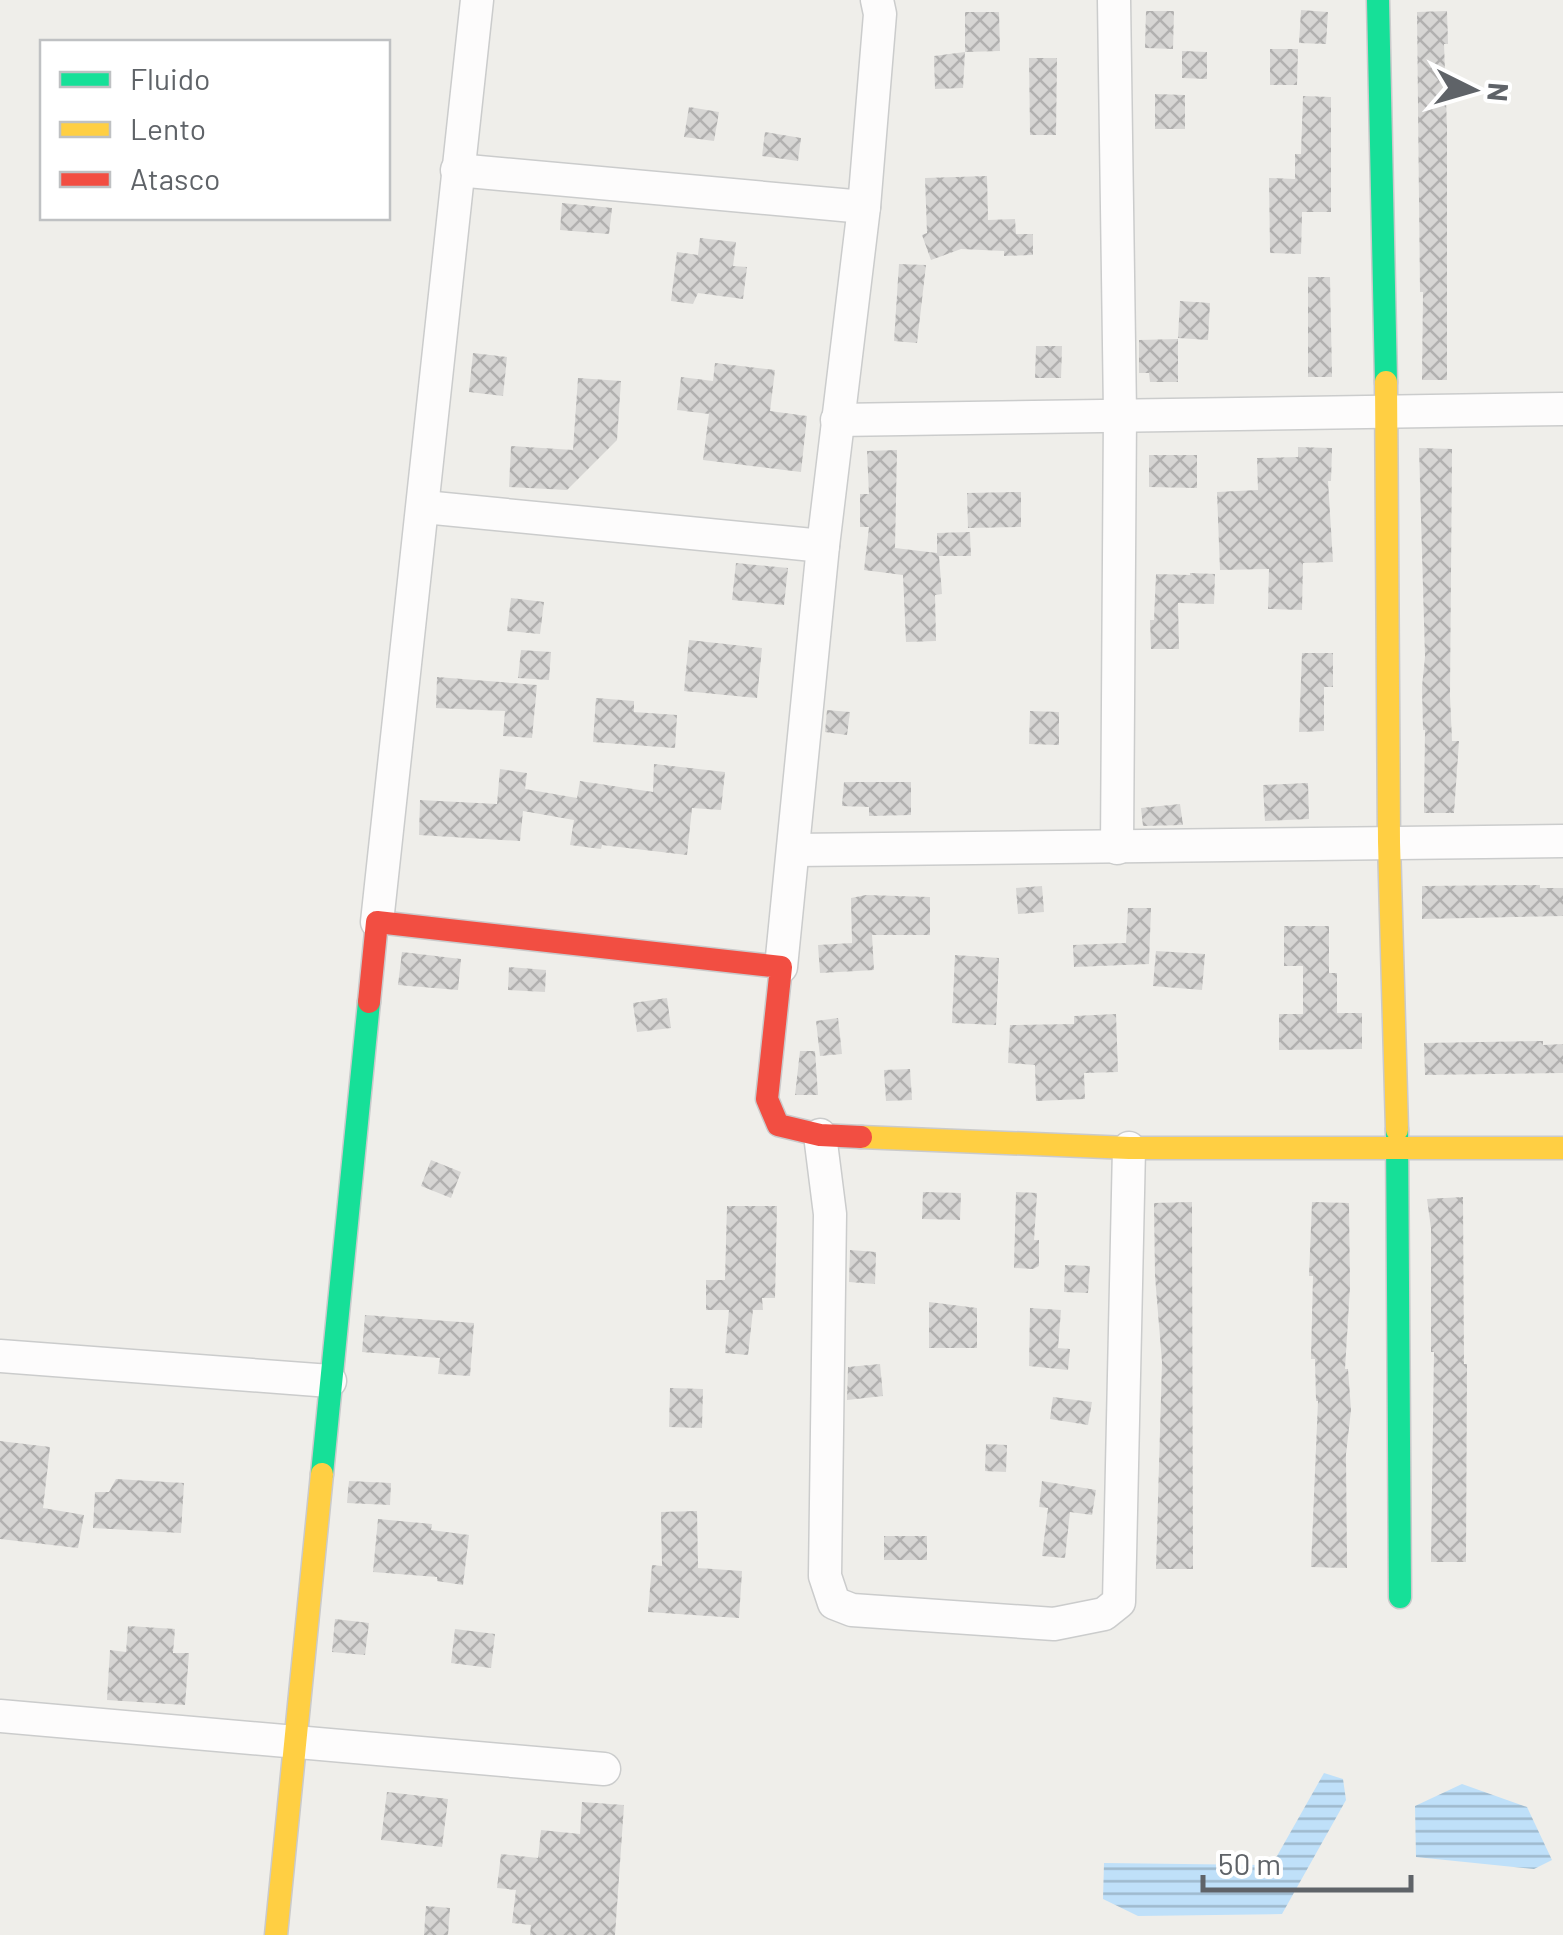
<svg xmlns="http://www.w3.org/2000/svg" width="1563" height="1935" font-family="Barlow,sans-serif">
  <defs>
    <pattern id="water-rules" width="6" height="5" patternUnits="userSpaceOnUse" patternTransform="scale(2.5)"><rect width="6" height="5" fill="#bfe0f9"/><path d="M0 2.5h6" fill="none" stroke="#9eb9cd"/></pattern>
    <pattern id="building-cross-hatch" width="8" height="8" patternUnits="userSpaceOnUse" patternTransform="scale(2.5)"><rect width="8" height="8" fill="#d6d5d3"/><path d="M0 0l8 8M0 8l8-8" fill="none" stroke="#b1b0af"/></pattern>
  </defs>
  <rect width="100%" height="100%" fill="#efeeea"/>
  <g fill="url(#water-rules)">
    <polygon points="1324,1773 1343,1779 1346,1800 1282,1914 1138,1916 1103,1899 1104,1863 1263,1865 1277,1856"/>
    <polygon points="1462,1784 1527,1807 1552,1860 1534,1869 1416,1857 1415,1806"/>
  </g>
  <g fill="url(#building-cross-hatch)">
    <polygon points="1301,10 1328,12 1326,44 1299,43"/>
    <polygon points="1146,11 1174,11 1173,49 1145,48"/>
    <polygon points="1447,11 1448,44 1444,44 1447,127 1447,380 1422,380 1423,292 1420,292 1417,12"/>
    <polygon points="965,12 999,12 1000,51 965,52"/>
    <polygon points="1270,49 1298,49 1297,85 1270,85"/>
    <polygon points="1182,51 1207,52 1207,79 1182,78"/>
    <polygon points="965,52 963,88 935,89 934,56"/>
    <polygon points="1029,58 1057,58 1056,135 1030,135"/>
    <polygon points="1155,94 1185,95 1185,129 1155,129"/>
    <polygon points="1303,96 1331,97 1331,212 1302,212 1301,254 1270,253 1269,178 1295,179 1295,154 1301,154"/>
    <polygon points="689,107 719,112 714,141 684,137"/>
    <polygon points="765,132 801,138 798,161 762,156"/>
    <polygon points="987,176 988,220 1015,219 1016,234 1033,234 1033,255 1004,256 1004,251 961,249 931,260 922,235 927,233 925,178"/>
    <polygon points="562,203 612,208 609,234 560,230"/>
    <polygon points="700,238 736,242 733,266 747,267 743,299 698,293 693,304 671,301 677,252 698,255"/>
    <polygon points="899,264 926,265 917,343 894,341"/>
    <polygon points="1308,277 1330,277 1332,377 1308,377"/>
    <polygon points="1180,301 1210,303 1208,340 1178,338"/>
    <polygon points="1178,339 1178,382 1150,382 1149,373 1139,373 1139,340"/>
    <polygon points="1036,346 1062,346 1061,378 1035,378"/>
    <polygon points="473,353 507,357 503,396 469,392"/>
    <polygon points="715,363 775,370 770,411 807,416 801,472 703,460 709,414 677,410 681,377 713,381"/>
    <polygon points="578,378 621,381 617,440 567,490 509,487 511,446 573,450"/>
    <polygon points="1298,447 1332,448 1331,481 1328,481 1333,562 1303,563 1302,610 1268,609 1269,569 1220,570 1217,492 1258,490 1257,458 1298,457"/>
    <polygon points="1419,448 1452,449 1450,696 1452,741 1459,741 1454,813 1424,813 1425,730 1423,730 1422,687 1425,657"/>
    <polygon points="897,450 895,548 937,553 937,533 970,532 971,556 939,556 942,594 935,595 936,641 906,642 903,575 864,570 869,527 860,527 860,494 869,494 867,451"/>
    <polygon points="1149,455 1197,455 1197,488 1149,487"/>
    <polygon points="1021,492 1021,527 968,528 967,493"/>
    <polygon points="736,563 788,568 784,605 732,600"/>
    <polygon points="1190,573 1215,574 1214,604 1178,603 1179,649 1151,649 1150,620 1154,620 1156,574 1190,575"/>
    <polygon points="511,598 544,602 540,634 507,631"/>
    <polygon points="689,640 762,648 757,698 684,691"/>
    <polygon points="521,650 551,652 549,680 518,678"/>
    <polygon points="1302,653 1333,653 1333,687 1324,687 1324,731 1299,732"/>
    <polygon points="437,677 537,685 532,738 503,736 505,711 436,708"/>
    <polygon points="596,698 634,701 634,712 677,715 675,748 593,742"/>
    <polygon points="827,710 850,712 847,735 825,732"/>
    <polygon points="1030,711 1059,712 1059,745 1029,744"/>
    <polygon points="654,764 725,772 721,810 692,808 687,855 602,845 601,849 570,845 574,820 523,811 520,841 419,835 420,800 497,804 500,769 527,773 525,789 577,798 580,781 653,792"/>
    <polygon points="844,782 911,782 911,815 869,816 869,807 842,806"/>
    <polygon points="1308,783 1309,819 1265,821 1263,785"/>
    <polygon points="1180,804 1183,825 1143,826 1141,808"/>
    <polygon points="1540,885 1540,888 1563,888 1563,916 1422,919 1422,886"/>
    <polygon points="1042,886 1044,912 1018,914 1016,888"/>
    <polygon points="866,895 930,897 930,935 872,935 874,970 820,973 818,945 852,943 851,898"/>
    <polygon points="1128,908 1151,908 1149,964 1074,967 1073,945 1126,943"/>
    <polygon points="1284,926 1329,926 1329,973 1337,973 1337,1013 1362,1013 1362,1049 1279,1050 1279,1014 1303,1014 1303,966 1284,966"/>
    <polygon points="1156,951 1205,954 1202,990 1153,986"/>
    <polygon points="402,952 461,959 458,990 398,985"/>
    <polygon points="955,955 999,958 996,1025 952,1023"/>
    <polygon points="509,967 546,970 545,992 508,990"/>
    <polygon points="667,998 671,1028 637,1032 633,1003"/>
    <polygon points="1116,1014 1118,1072 1084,1073 1085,1099 1036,1101 1035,1065 1008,1063 1010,1025 1074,1024 1074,1016"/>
    <polygon points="838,1018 842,1054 820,1056 816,1021"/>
    <polygon points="1543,1041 1543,1045 1563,1044 1563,1073 1425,1075 1424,1043"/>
    <polygon points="800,1051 815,1051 818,1095 795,1095"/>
    <polygon points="910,1069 912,1100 886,1101 884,1070"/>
    <polygon points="431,1160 461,1172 451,1198 421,1186"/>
    <polygon points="923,1192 961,1193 960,1220 922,1219"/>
    <polygon points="1016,1192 1037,1193 1034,1240 1039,1240 1039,1266 1033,1269 1014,1268"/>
    <polygon points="1463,1197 1464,1364 1467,1364 1466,1562 1431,1562 1434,1352 1431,1352 1431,1228 1427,1199"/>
    <polygon points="1192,1202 1193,1569 1156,1569 1162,1362 1155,1276 1154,1203"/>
    <polygon points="1312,1202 1349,1203 1350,1287 1345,1369 1348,1369 1351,1410 1346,1454 1347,1568 1311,1567 1318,1401 1316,1401 1315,1359 1311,1359 1313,1276 1309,1276"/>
    <polygon points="727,1206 777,1206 775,1298 762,1298 763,1310 753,1310 748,1355 725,1353 729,1310 706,1310 706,1280 725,1280"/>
    <polygon points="850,1250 876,1252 875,1284 849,1282"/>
    <polygon points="1065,1265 1090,1266 1088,1293 1064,1292"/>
    <polygon points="929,1302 977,1308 977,1348 929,1348"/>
    <polygon points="1030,1308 1061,1310 1058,1348 1070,1349 1068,1370 1029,1366"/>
    <polygon points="365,1315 474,1323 470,1376 438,1374 440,1358 362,1352"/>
    <polygon points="880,1364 883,1396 847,1400 848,1367"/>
    <polygon points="670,1388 703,1389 702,1428 669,1427"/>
    <polygon points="1053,1397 1092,1402 1088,1425 1050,1419"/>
    <polygon points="0,1441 50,1447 43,1508 84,1515 78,1548 0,1539"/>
    <polygon points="986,1444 1007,1445 1006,1472 985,1471"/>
    <polygon points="116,1479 184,1483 181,1533 93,1528 95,1492 109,1492"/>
    <polygon points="349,1481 391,1483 390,1505 347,1503"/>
    <polygon points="1042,1481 1096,1490 1092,1515 1070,1512 1065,1558 1042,1556 1048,1508 1039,1507"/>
    <polygon points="697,1511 698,1568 742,1571 739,1618 648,1612 652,1565 662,1566 661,1512"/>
    <polygon points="378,1519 432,1524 431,1530 469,1535 463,1585 437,1581 437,1577 373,1572"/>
    <rect x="884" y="1536" width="43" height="24"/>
    <polygon points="335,1619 369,1623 365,1655 332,1652"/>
    <polygon points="128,1626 175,1629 173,1653 189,1653 185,1705 107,1700 110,1650 126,1652"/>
    <polygon points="455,1629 495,1634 491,1668 451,1663"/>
    <polygon points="387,1792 448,1799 442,1847 381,1840"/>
    <polygon points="582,1802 624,1805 615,1935 530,1935 531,1925 512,1923 516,1890 497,1888 501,1854 538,1858 541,1830 580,1834"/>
    <polygon points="426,1906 450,1908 448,1935 424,1935"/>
  </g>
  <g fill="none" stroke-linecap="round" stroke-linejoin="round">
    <defs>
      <g id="street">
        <polyline points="1114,0 1120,413 1117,848"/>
        <polyline points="457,170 864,207"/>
        <polyline points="837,420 1563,409"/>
        <polyline points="424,507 823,546"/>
        <polyline points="794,850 1563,841"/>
        <polyline points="377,922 477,0"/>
        <polyline points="781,967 823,546 864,207 880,14 877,0"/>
        <polyline points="820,1135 830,1214 825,1576 834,1603 852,1610 1054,1624 1104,1614 1119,1602 1129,1148"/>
        <polyline points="0,1356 330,1381"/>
        <polyline points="0,1716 604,1769"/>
      </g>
      <g id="fast">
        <polyline points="1378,0 1386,382"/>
        <polyline points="1397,1130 1400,1597"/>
        <polyline points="322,1474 369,1002"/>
      </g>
      <g id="slow">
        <polyline points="1386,382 1389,842 1397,1130"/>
        <polyline points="861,1137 1129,1148 1563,1148"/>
        <polyline points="276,1935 322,1474"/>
      </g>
      <polyline id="jam" points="369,1002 377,922 781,967 767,1099 778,1125 820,1135 861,1137"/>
    </defs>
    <use href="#street" stroke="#cbcccc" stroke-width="35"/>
    <use href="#fast" stroke="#cacacb" stroke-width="25"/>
    <use href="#slow" stroke="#cacacb" stroke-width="25"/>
    <use href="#jam" stroke="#cacacb" stroke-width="25"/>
    <use href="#street" stroke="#fdfcfc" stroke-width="32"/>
    <use href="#fast" stroke="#16e098" stroke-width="22"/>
    <use href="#slow" stroke="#ffcf43" stroke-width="22"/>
    <use href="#jam" stroke="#f24e42" stroke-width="22"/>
  </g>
  <rect x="40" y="40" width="350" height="180" fill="#ffffff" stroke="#bfc1c3" stroke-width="2.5"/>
  <rect x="60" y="72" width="50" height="15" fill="#16e098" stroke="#bfc1c3" stroke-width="2.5"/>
  <text x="130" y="90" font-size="30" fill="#5f6368">Fluido</text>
  <rect x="60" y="122" width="50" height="15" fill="#ffcf43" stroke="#bfc1c3" stroke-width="2.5"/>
  <text x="130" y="140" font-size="30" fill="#5f6368">Lento</text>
  <rect x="60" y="172" width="50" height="15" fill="#f24e42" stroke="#bfc1c3" stroke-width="2.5"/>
  <text x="130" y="190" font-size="30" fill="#5f6368">Atasco</text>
  <g transform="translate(1473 90) rotate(95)" stroke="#ffffff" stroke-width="8" paint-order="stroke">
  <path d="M0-8L18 38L0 25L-18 38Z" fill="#5f6368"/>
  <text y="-15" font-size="28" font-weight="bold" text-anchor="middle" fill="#5f6368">N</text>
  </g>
  <path d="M1203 1875v15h208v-15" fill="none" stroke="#5f6368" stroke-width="5"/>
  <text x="1218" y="1875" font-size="30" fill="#5f6368" stroke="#ffffff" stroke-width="8" paint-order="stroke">50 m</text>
</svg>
